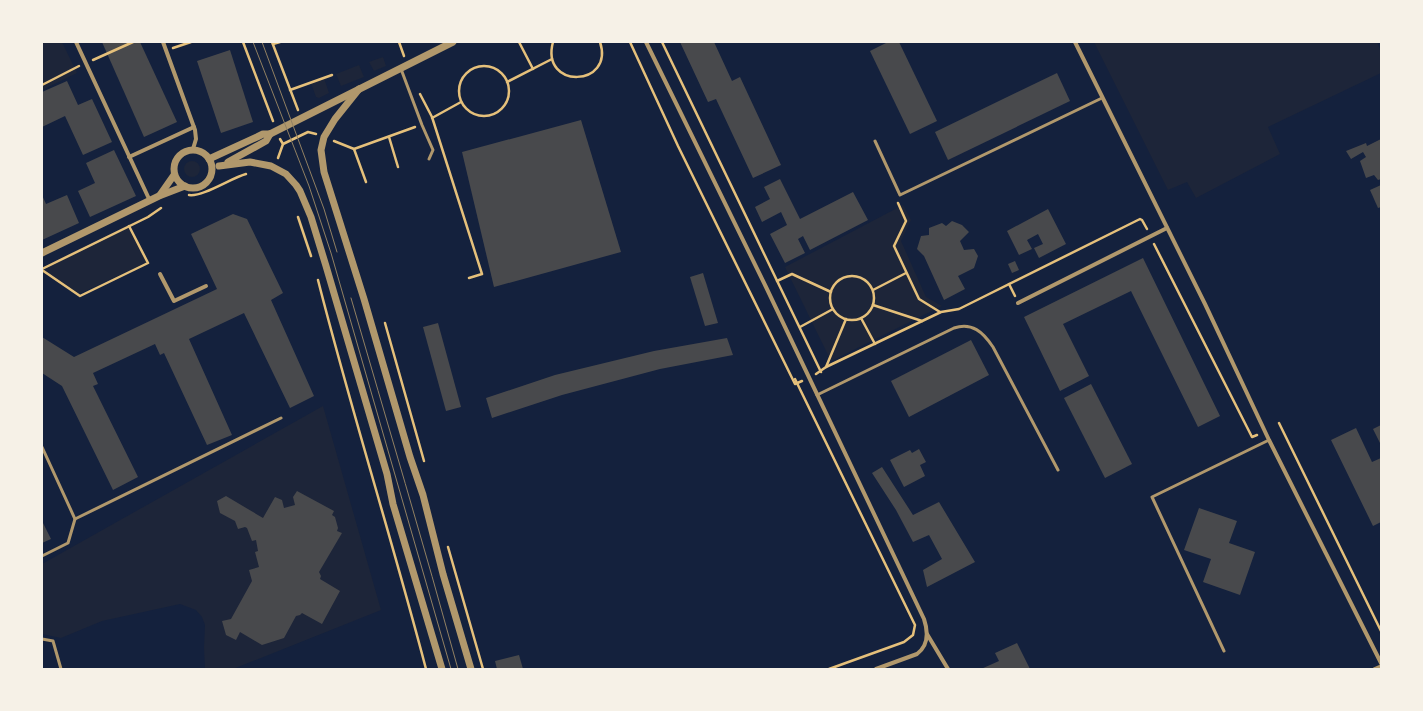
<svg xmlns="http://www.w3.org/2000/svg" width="1423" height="711" font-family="'DejaVu Sans',sans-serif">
  <rect width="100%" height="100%" fill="#14213d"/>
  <g fill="#1d2539">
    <polygon points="42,42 62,42 77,73 42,90"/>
    <polygon points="1094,42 1377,42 1381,52 1381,73 1268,127 1280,154 1196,198 1187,182 1168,190"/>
    <polygon points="383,57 386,66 374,71 369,62"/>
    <polygon points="359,65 364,77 341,86 336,74"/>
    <polygon points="324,78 329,93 319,98 316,97 311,83"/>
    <circle cx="192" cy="169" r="8"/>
    <polygon points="903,205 911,220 901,241 926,297 942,306 831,361 785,267"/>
    <polygon points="129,227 147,262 79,294 42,269"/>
    <polygon points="323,406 381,610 233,669 205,669 204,648 205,625 202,617 196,610 180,604 102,621 61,638 42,634 42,564"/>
  </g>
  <g fill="#48494c">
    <polygon points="102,42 140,42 177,122 144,137"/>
    <polygon points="680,42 714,42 732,81 740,77 781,165 753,178 716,99 708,102"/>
    <polygon points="888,42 899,42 937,121 910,134 870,51"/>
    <polygon points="230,50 253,122 221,133 197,61"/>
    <polygon points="1057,73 1070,101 948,160 935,132"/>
    <polygon points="67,81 78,105 92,99 112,142 83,155 65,116 42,127 42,92"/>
    <polygon points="581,120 621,252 494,287 462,152"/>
    <polygon points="1381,139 1381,153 1380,153 1381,156 1381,179 1378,180 1374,175 1366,178 1360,161 1366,157 1363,152 1351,159 1346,151 1366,143 1367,146"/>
    <polygon points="114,150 136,196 90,217 78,191 95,183 86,163"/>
    <polygon points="780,179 800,219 853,192 868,220 810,250 803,236 798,239 805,253 785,263 770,234 787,225 781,212 762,222 755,207 770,199 764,187"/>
    <polygon points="1381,185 1381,207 1378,208 1370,190"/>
    <polygon points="42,195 46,204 67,195 79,223 42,240"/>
    <polygon points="1048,209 1066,244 1039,258 1034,248 1043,244 1038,234 1027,240 1032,249 1019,255 1007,231"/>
    <polygon points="233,214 247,219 283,293 271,300 314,396 290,408 244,313 189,339 232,435 207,445 164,353 160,355 155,344 93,373 98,384 93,386 138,477 113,490 62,386 42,373 42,337 74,357 217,289 191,234"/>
    <polygon points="952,221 962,225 969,232 960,241 964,250 974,249 978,256 974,268 958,276 965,289 944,300 924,256 917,249 921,236 929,235 929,228 942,223 946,226"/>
    <polygon points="1143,258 1220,416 1198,427 1131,291 1063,324 1089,376 1060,391 1024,317"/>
    <polygon points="1015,261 1019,270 1012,273 1008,264"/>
    <polygon points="703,273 718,323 705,326 690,277"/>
    <polygon points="438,323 461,407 446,411 423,327"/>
    <polygon points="727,338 733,355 660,369 562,395 492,418 486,398 555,375 654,351"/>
    <polygon points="971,340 989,375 909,417 891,381"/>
    <polygon points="1091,384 1132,464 1105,478 1064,398"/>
    <polygon points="1381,425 1381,445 1373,429"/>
    <polygon points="1356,428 1372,462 1381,458 1381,522 1373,526 1331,440"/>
    <polygon points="919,449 926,462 920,465 925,476 904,487 890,460 910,450 912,453"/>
    <polygon points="882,467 913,515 939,502 975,562 927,587 923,570 942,559 929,535 913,542 896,510 872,473"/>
    <polygon points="297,491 334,511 332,515 335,517 338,528 337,531 342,533 319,572 321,576 320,579 340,591 322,624 302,613 300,615 296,616 284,638 262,645 240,632 236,640 226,635 222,621 231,619 252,581 249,570 259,567 255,552 258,551 256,540 252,541 247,528 245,527 238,529 235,521 220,513 217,501 226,496 263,518 275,497 282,500 284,508 295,505 293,497"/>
    <polygon points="1199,508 1237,521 1229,543 1255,552 1240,595 1203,582 1211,559 1184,550"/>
    <polygon points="42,521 51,539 42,543"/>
    <polygon points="1017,643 1030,669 981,669 999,661 995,653"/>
    <polygon points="519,655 523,669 497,669 495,661"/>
  </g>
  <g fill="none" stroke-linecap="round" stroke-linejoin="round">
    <g stroke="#e5c07b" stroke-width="2.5">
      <polyline points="243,42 273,121"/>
      <polyline points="272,42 298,110"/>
      <polyline points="399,42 404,56"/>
      <polyline points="519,42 533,69"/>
      <path d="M 553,42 C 540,90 615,87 600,42"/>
      <polyline points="630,42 678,146 795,384 802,381"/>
      <polyline points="662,42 821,372"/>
      <polyline points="273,44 280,42"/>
      <polyline points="173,48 191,42"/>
      <polyline points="93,60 133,42"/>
      <circle cx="484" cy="91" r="25"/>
      <polyline points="507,82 552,59"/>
      <polyline points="42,85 79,66"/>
      <polyline points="290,90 332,75"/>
      <polyline points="420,94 432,117 482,274 469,278"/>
      <polyline points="432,118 461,102"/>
      <polyline points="389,137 398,167"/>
      <polyline points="334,141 354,149 415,127"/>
      <polyline points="283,144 308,132 316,134"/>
      <polyline points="354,149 366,182"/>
      <polyline points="278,158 283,144 280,139"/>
      <path d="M 189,195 C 203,197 231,178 246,174"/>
      <polyline points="898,203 906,221 894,246 919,299 940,312"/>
      <polyline points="298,217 311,256"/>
      <polyline points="1154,244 1252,437 1257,435"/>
      <polyline points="42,269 148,217 161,208"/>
      <polyline points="42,270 80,296 148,263 129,226"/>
      <circle cx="852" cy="298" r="22"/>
      <path d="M 318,280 C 351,410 392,539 426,669"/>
      <polyline points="777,281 792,274 831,292"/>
      <polyline points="1009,284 1015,296"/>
      <polyline points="873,290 906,273"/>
      <polyline points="873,305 922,321"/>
      <polyline points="861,318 875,344"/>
      <polyline points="385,323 424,461"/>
      <polyline points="800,327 833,309"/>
      <polyline points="826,367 846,319"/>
      <polyline points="816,374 826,367 941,312 959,309 1140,219 1142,220 1147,229"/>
      <polyline points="795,379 915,625 913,635 904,642 829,669"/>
      <polyline points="1279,423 1381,631"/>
      <polyline points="448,547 483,669"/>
    </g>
    <g stroke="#b1986c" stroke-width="3">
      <polyline points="401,69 422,125 433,150 429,159"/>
      <polyline points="875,141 900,195 1102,98"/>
      <path d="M 817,395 L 954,328 C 972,322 983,332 993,347 L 1058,470"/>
      <polyline points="42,447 75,519 68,543 42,556"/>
      <polyline points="75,519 281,418"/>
      <polyline points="42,639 53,641 61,669"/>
      <polyline points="1224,651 1152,497 1269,440"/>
      <polyline points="1374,669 1381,666"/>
    </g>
    <g stroke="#b1986c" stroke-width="4">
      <polyline points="76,42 150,201"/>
      <polyline points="163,42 195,130 196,139 193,149"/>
      <path d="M 646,42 L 766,287 L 924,619 C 928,631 929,645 917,654 L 876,669"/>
      <polyline points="1075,42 1205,304 1269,440 1381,663"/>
      <polyline points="129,157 194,127"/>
      <polyline points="160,274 174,301 206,286"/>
      <polyline points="1018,303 1167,228"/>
      <polyline points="927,634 948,669"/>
    </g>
    <g stroke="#b1986c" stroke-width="7">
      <polyline points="359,89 335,119 324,137 321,150 324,172 364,299 410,457 423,495 443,574 471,669"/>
      <circle cx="193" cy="169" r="19"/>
      <polyline points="209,159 257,137 263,134 270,134 453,42"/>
      <polyline points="228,162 266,141 270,134"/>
      <polyline points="219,166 250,162 271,166 286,174 296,185 300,191 311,217 326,266 387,474 393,504 442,669"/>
      <polyline points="160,195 174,175"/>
      <polyline points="42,253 159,196 185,186"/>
    </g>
    <g stroke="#918062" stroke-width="1">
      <polyline points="253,42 309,186 331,253 451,669"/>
      <polyline points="262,42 324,209 337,252"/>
      <path d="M 351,298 C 387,422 424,545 458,669"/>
    </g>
  </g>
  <rect width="1423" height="711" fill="none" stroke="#f6f1e7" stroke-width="86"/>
</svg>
